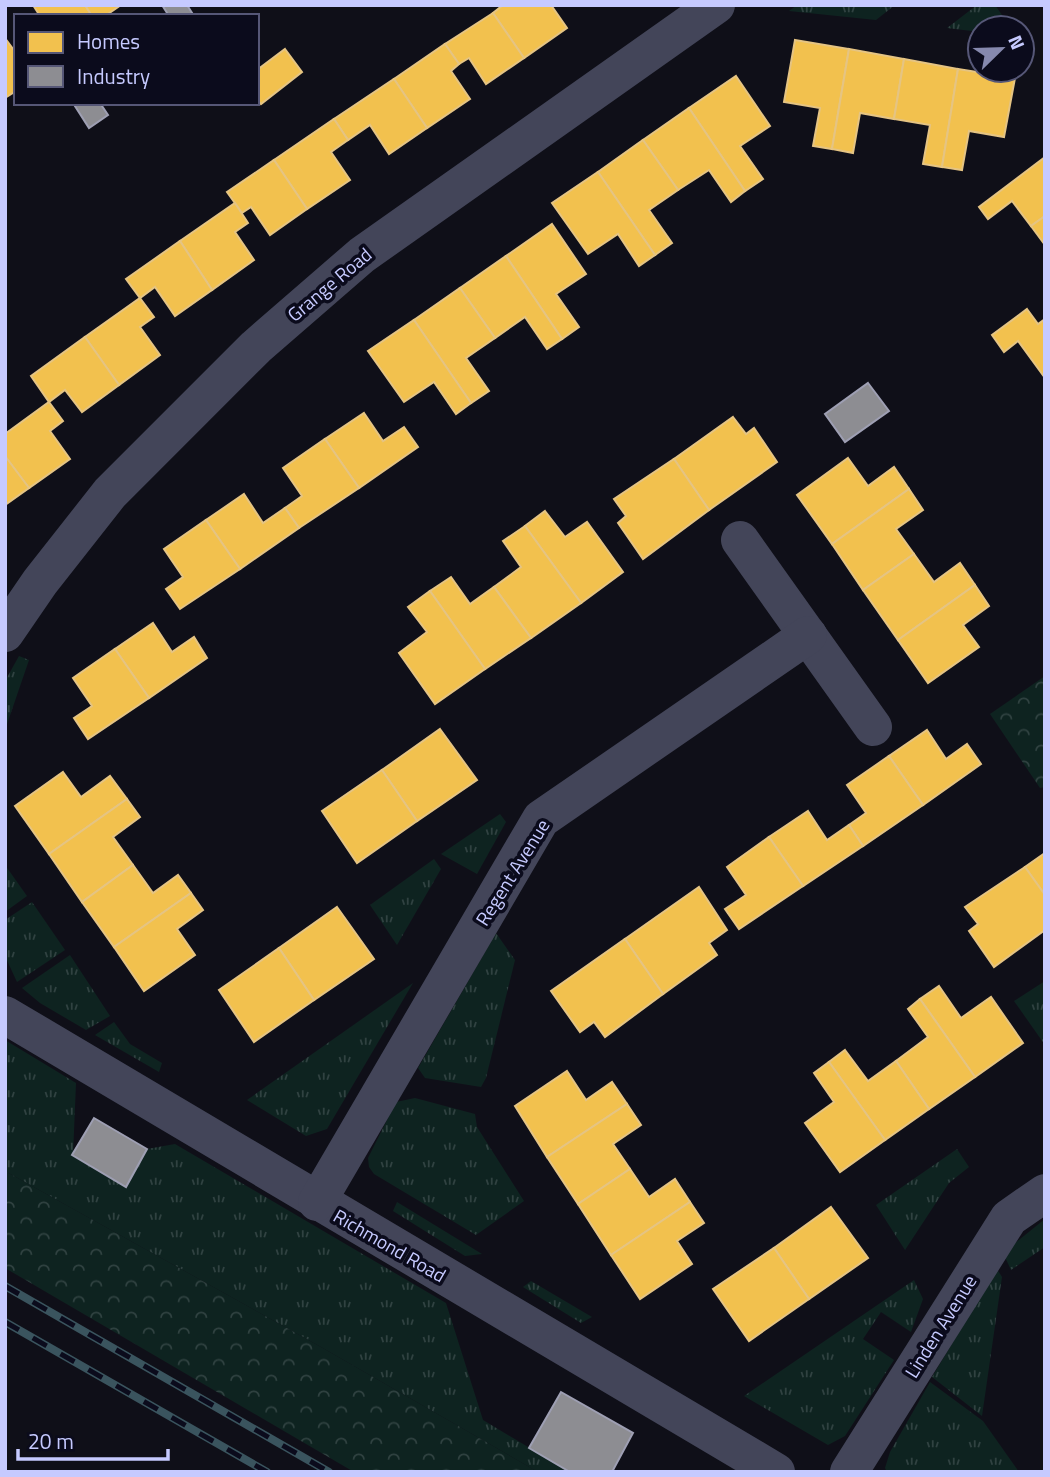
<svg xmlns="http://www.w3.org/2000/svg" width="1050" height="1477" font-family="'Titillium Web',sans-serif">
  <defs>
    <pattern id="grass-tufts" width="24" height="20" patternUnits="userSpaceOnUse" patternTransform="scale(1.75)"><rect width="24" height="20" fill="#0e2320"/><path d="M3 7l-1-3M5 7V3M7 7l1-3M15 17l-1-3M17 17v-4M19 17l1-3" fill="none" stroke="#304241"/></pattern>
    <pattern id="forest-crowns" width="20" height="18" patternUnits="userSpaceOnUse" patternTransform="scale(1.75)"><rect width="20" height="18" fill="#0e2320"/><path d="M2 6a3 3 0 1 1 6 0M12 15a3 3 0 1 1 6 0" fill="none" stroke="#304241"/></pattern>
  </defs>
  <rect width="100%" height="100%" fill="#0f0f18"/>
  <g fill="url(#grass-tufts)">
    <polygon points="797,5 895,5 876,20 789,11"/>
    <polygon points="977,5 995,5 1011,28 980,28 980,32 947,28"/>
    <polygon points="19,656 29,660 5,730 5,681"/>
    <polygon points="500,814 506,822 477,874 441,854"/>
    <polygon points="434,859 441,869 397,945 370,905"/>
    <polygon points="5,865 27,896 5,912"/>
    <polygon points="32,902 65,950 17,982 5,956 5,920"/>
    <polygon points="496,933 515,960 486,1078 481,1087 425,1078 418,1068"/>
    <polygon points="70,955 110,1016 86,1030 40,1003 22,988"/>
    <polygon points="1045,981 1045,1045 1014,1001"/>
    <polygon points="413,983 327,1129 306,1136 247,1100"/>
    <polygon points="114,1022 130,1044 162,1063 159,1072 95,1035"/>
    <polygon points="5,1040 76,1083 73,1155 126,1186 147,1149 175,1144 446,1303 483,1420 570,1472 538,1472 321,1347 5,1171"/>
    <polygon points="415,1098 475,1114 477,1127 524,1201 476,1235 374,1174 369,1167 368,1158 396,1102"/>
    <polygon points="957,1149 969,1167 949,1183 905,1250 876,1205"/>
    <polygon points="397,1202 482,1254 465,1256 393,1211"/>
    <polygon points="1045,1219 1045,1247 1011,1270 1005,1257 1015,1243"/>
    <polygon points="997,1269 1002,1277 982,1416 932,1377"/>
    <polygon points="914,1280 923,1299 911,1332 881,1312 863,1339 894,1360 845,1436 828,1445 744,1396"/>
    <polygon points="531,1281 592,1317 581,1323 523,1287"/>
    <polygon points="930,1382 983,1421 1019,1472 887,1472 885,1468 890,1452"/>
  </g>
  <g fill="url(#forest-crowns)">
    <polygon points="1045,676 1045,787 1040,788 990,714"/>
    <polygon points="5,1171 321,1347 538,1472 354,1472 5,1268"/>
  </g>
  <g fill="#f2c14e" stroke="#e5c483" stroke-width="2">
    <polygon points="33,5 85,5 92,16 40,16"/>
    <polygon points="85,5 121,5 105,16 92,16"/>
    <polygon points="503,5 551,5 567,28 524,58 493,13"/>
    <polygon points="493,13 524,58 486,84 469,58 459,64 445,44"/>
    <polygon points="5,38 16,53 16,91 5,98"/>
    <polygon points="795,40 849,49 832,149 813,146 820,108 784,102"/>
    <polygon points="445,44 459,64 451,71 470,99 427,128 394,79"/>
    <polygon points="285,49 302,72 261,104 257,99 257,70"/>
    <polygon points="849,49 904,59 894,119 860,113 853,153 832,149"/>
    <polygon points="904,59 958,69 942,167 923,164 930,125 894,119"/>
    <polygon points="958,69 1015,78 1004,137 969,131 962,170 942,167"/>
    <polygon points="736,76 770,126 740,146 763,179 745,191 689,108"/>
    <polygon points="394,79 427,128 389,154 370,125 348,140 334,119"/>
    <polygon points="689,108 745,191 731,202 709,170 678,190 643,140"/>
    <polygon points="334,119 348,140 331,152 350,180 307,209 274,160"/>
    <polygon points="643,140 678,190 649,210 672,243 655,255 598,172"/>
    <polygon points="1045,157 1045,216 1031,226 1012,201 988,219 979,207"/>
    <polygon points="274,160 307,209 270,235 251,207 242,213 227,192"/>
    <polygon points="598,172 655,255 639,266 618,234 588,254 552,203"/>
    <polygon points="235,203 248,223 235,232 254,260 212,290 180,241"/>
    <polygon points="1045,216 1045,245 1031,226"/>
    <polygon points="552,224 586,274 556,294 579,327 562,339 506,256"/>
    <polygon points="180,241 212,290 175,316 155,287 140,298 126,279"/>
    <polygon points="506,256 562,339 547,349 525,317 495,338 460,288"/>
    <polygon points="460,288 495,338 466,358 489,391 471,403 414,320"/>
    <polygon points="140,298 154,317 140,327 160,355 119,385 85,337"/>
    <polygon points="1027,309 1038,324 1045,319 1045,378 1018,341 1004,352 992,335"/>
    <polygon points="414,320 471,403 456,414 434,382 404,402 368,351"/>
    <polygon points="85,337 119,385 82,412 65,390 49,402 31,376"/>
    <polygon points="49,402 63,421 50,431 70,459 29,488 5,456 5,434"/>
    <polygon points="364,413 383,441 404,427 418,447 359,488 325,439"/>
    <polygon points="733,417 746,434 754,428 777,462 709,510 674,459"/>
    <polygon points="325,439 359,488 299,528 285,508 302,496 283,468"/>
    <polygon points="5,456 29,488 5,505"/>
    <polygon points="848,458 868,486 894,467 909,489 832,544 797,495"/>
    <polygon points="674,459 709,510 643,559 618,523 626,516 614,499"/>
    <polygon points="909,489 923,510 896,529 914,554 863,590 832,544"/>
    <polygon points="244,494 263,523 285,508 299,528 240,569 206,520"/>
    <polygon points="545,511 565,537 587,522 623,572 581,603 525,526"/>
    <polygon points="206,520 240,569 180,609 166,589 183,577 164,549"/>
    <polygon points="525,526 581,603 531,638 494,587 521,567 503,541"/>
    <polygon points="914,554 934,582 960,563 975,585 898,640 863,590"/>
    <polygon points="451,577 470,604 494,587 531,638 485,669 430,591"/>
    <polygon points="975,585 989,606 963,625 979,647 928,683 898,640"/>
    <polygon points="430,591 485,669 435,704 399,653 427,632 408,607"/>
    <polygon points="153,623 172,652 194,637 207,658 149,698 115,649"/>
    <polygon points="115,649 149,698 88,739 74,718 92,706 73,678"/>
    <polygon points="440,729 477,780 417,821 382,770"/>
    <polygon points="927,730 946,759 967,744 981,764 923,805 889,756"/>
    <polygon points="889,756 923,805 863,846 849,825 866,813 847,785"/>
    <polygon points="382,770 417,821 357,863 322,811"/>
    <polygon points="63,772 81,797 110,776 127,799 49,854 15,806"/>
    <polygon points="127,799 140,817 113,837 133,865 82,902 49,854"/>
    <polygon points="808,811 827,840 849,825 863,846 803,886 769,837"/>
    <polygon points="769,837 803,886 739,929 725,909 746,895 727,867"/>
    <polygon points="1045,853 1045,895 1025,867"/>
    <polygon points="133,865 153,893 178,875 191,893 114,947 82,902"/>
    <polygon points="1025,867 1045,895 1045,930 994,967 969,931 978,924 965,907"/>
    <polygon points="699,887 727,930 709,943 717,955 663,994 625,939"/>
    <polygon points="191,893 203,910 177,929 195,955 144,991 114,947"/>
    <polygon points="337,907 374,959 314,1000 279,948"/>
    <polygon points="625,939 663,994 605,1037 594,1022 580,1032 551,991"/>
    <polygon points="279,948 314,1000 254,1042 219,990"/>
    <polygon points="939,986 961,1018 991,997 1023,1043 975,1077 920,999"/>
    <polygon points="920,999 975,1077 929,1109 896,1061 928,1037 908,1009"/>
    <polygon points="845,1050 868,1081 896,1061 929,1109 885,1140 829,1062"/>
    <polygon points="829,1062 885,1140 840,1172 805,1123 834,1102 814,1073"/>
    <polygon points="567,1071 586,1100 612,1082 627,1104 547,1157 515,1106"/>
    <polygon points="627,1104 641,1125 613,1144 630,1169 578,1204 547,1157"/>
    <polygon points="630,1169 649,1197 675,1179 690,1202 611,1255 578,1204"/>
    <polygon points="690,1202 704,1223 677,1241 692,1264 640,1299 611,1255"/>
    <polygon points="831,1207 868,1258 809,1299 774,1248"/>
    <polygon points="774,1248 809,1299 749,1341 713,1289"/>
  </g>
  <g fill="#8d8d92" stroke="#9e9fb3" stroke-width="2">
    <polygon points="162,5 187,5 194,16 169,16"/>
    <polygon points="73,103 100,103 108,115 89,128"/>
    <polygon points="868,383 889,411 845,442 825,414"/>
    <polygon points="94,1118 147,1149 126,1187 72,1155"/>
    <polygon points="561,1392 633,1433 612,1472 570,1472 529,1448"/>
  </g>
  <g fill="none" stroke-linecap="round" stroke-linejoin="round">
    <g stroke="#434559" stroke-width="38">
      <polyline points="740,540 873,727"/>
      <polyline points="5,633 40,582 110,493 256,347 362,255 716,5"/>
      <polyline points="5,1015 776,1472"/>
      <polyline points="317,1202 541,819 808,635"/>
      <polyline points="849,1472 1009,1218 1045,1193"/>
    </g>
    <defs>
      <g id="rail">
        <polyline points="5,1286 329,1472"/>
        <polyline points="5,1322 267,1472"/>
      </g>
    </defs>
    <use href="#rail" stroke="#3a545e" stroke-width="8"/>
    <use href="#rail" stroke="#0b0b1c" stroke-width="5" stroke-dasharray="16" stroke-linecap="butt"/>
  </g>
  <g text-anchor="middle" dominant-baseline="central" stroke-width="7" stroke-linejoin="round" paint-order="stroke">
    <g font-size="19" fill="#c6caff" stroke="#0b0b1c">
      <text transform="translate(329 284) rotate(-40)">Grange Road</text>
      <text transform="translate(512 872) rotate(-58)">Regent Avenue</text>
      <text transform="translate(390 1245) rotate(30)">Richmond Road</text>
      <text transform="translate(940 1326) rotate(-58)">Linden Avenue</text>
    </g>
  </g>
  <rect width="1050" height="1477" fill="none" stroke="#c6caff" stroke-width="14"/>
  <rect x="14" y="14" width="245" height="91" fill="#0b0b1c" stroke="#565777" stroke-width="2"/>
  <rect x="28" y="32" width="35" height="21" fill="#f2c14e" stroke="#565777" stroke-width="2"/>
  <text x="77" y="49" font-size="21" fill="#c6caff">Homes</text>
  <rect x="28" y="66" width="35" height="21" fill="#8d8d92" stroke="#565777" stroke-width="2"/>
  <text x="77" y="84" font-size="21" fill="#c6caff">Industry</text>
  <g transform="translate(1001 49) rotate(67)"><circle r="33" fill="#0b0b1c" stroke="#565777" stroke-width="2"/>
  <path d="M0-5L12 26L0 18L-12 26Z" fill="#8689ae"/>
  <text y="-10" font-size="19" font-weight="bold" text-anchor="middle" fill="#c6caff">N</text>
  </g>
  <path d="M18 1449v10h150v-10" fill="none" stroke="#c6caff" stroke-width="3.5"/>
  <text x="28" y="1449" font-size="21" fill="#c6caff" stroke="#0b0b1c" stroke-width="5" paint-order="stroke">20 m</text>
</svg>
